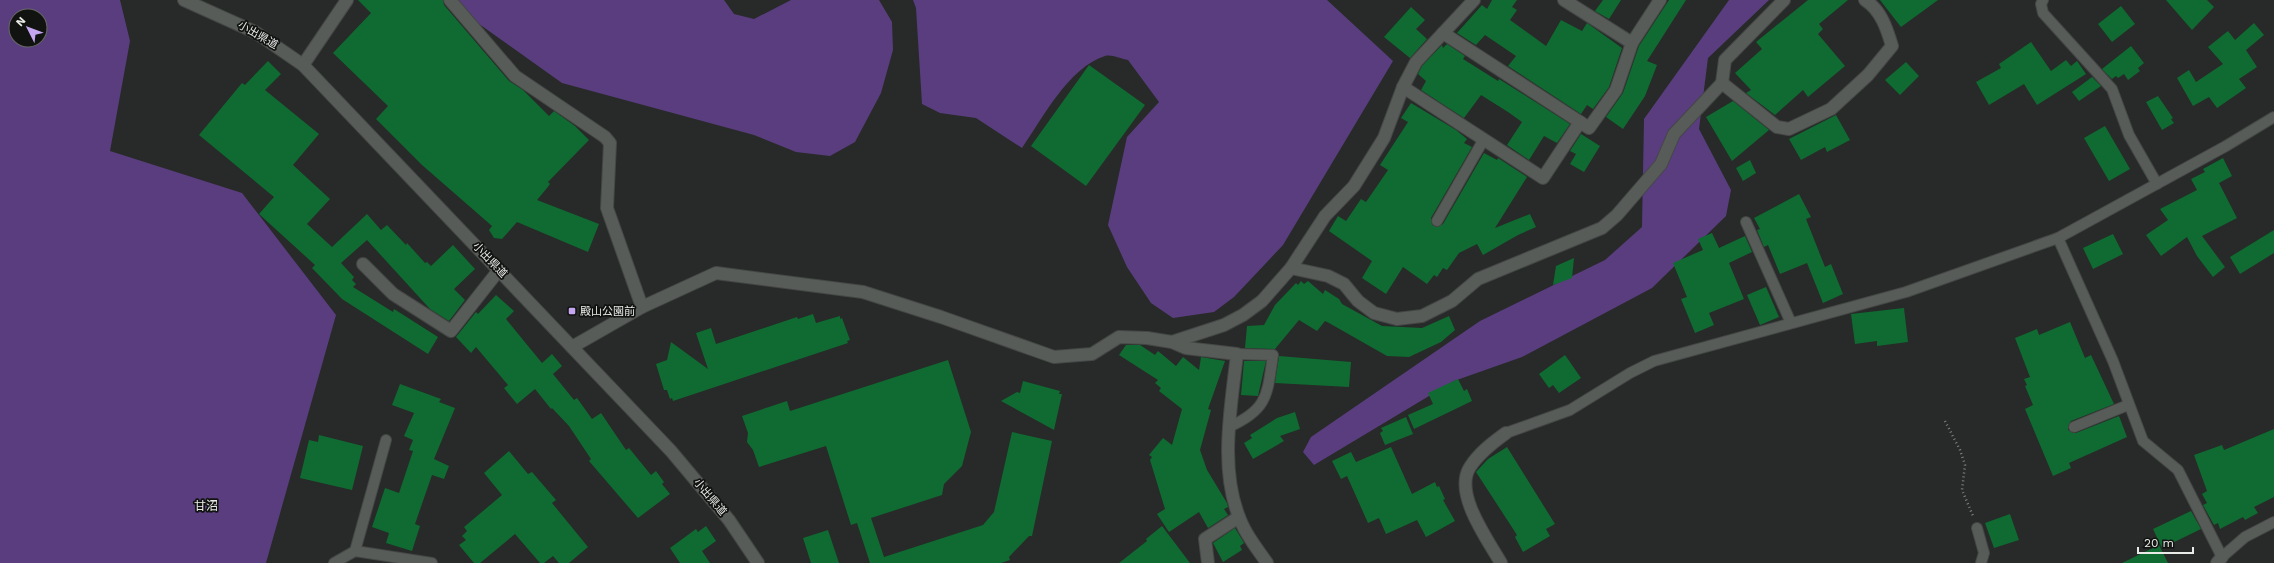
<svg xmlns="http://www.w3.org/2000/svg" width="2274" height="563" font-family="'Work Sans','Noto Sans JP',sans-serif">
  <rect width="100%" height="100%" fill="#272a28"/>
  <g fill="#5a3d7f" fill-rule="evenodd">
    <path d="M 0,0 L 120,0 L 130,41 L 110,151 L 242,193 L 336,315 L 266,563 L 0,563 ZM 16,16 L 40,16 L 40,40 L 16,40 Z"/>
    <polygon points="452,0 724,0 734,14 754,19 791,0 879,0 892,22 893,50 881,93 855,142 830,156 796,152 754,135 562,83 468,16"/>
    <path d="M 913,0 L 1327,0 L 1393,61 L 1283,245 L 1234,297 L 1214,312 L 1173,318 L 1151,303 L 1127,267 L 1108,225 L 1127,137 L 1159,102 L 1128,60 C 1122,59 1111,54 1105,56 C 1069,67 1042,119 1022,148 L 976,118 L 940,113 L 922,104 L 916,8 Z"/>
    <polygon points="1729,0 1769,0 1708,58 1699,129 1731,190 1726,216 1652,288 1522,357 1454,381 1314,465 1303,452 1311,437 1480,321 1605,260 1642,227 1644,119"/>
  </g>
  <g fill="#0f6b31">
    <polygon points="358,0 443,0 444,5 509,81 523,90 549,116 554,111 575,126 589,140 548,182 550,184 547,188 537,200 599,224 588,252 517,222 502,239 494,238 489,230 492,226 422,165 376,119 388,106 333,53 371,13"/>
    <polygon points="1492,0 1517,0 1512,7 1517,10 1510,20 1546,46 1561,20 1582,31 1587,23 1622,48 1609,87 1593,109 1587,105 1581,114 1508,66 1516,56 1485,35 1476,45 1457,33 1482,5 1487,9"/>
    <polygon points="1603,0 1621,0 1609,19 1595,11"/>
    <polygon points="1669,0 1686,0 1647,61 1657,65 1645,96 1623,129 1606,117 1623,93 1639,46"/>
    <polygon points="1808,0 1848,0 1819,24 1823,29 1818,34 1845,66 1808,97 1803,90 1775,115 1746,93 1751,90 1735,73 1762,49 1756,42"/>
    <polygon points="1880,0 1938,0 1901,27"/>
    <polygon points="2166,0 2207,0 2214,7 2192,30"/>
    <polygon points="2121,6 2135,24 2112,42 2098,24"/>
    <polygon points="1411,7 1425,20 1416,29 1427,39 1410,58 1384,37"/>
    <polygon points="2254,23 2264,35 2246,50 2257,67 2239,79 2246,88 2217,108 2209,97 2193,106 2177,78 2189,70 2196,82 2223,64 2208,47 2228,31 2235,40"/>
    <polygon points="2031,42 2051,71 2066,60 2071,66 2077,61 2086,74 2037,105 2024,84 1989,105 1976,82 2001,68 1999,64"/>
    <polygon points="1447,44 1465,56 1463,59 1498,81 1499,79 1570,124 1557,143 1544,136 1529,160 1507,145 1522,122 1508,112 1481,95 1464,118 1421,90 1426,81 1418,74 1422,66 1442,45 1443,48"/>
    <polygon points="2131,46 2144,63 2138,68 2140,71 2128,80 2124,74 2118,78 2116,76 2112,79 2102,69"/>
    <polygon points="268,61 281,74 265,90 319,134 293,165 330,199 307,224 332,247 367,214 381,230 387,225 406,245 407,243 425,263 427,262 431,266 453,245 475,269 454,289 465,300 449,321 430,309 367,240 341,263 354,277 352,280 356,284 353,287 393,312 394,309 438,337 428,354 342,299 312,268 315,265 259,214 274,197 199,135 242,83 245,85"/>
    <polygon points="1906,62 1919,76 1900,95 1885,80"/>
    <polygon points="1089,65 1145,105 1086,186 1031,146"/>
    <polygon points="2092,77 2101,86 2079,101 2072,92"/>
    <polygon points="2158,96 2173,118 2171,119 2174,123 2162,130 2146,102"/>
    <polygon points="1733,101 1769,130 1732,161 1706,117"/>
    <polygon points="1411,103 1456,130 1467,139 1464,143 1472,147 1431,218 1432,225 1437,227 1443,224 1484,153 1497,160 1498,158 1527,177 1495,228 1530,214 1536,227 1518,235 1483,255 1477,244 1459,253 1447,270 1443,268 1437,277 1434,275 1427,284 1403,267 1386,294 1362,278 1372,261 1329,231 1338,216 1346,221 1361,199 1366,202 1388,170 1380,165 1408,122 1401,118"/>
    <polygon points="1836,115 1850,140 1827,152 1825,147 1801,160 1789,139"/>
    <polygon points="2105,126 2130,169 2109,181 2084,138"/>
    <polygon points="1581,134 1600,146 1584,172 1570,164 1576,154 1570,151"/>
    <polygon points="2223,158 2232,176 2219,183 2237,218 2202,236 2225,267 2213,277 2197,256 2187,237 2161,256 2146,235 2168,220 2160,209 2197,190 2191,179 2205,172 2203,169"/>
    <polygon points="1750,160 1756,173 1743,181 1736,168"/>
    <polygon points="1799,194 1811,217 1806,219 1825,267 1831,264 1843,294 1823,303 1807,263 1780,274 1768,245 1764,247 1757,230 1760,229 1754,218"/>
    <polygon points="2274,230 2274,253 2240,274 2230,257"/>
    <polygon points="1712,233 1719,248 1745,236 1752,252 1729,263 1744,299 1709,313 1714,325 1695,333 1681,299 1687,297 1673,263 1703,250 1698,239"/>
    <polygon points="2113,234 2123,254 2093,269 2083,248"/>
    <polygon points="1574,258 1572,278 1553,285 1556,266"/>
    <polygon points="1301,281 1304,284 1308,281 1323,294 1325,290 1339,299 1342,304 1382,326 1422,328 1449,316 1455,330 1441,342 1409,357 1387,356 1329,323 1325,321 1317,331 1299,320 1275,349 1245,348 1247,326 1264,325 1275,305 1296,283 1298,285"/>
    <polygon points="1766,287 1779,317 1760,325 1747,295"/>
    <polygon points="496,295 514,311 506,319 542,363 552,354 562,366 553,374 574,400 577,398 592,419 601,413 626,450 629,448 651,475 656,471 664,482 662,484 670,494 638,518 589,461 591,459 569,426 552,408 551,409 535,389 517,404 504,388 508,385 476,347 471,353 456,337 476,312 478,314"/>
    <polygon points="1904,308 1908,342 1877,346 1877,341 1855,344 1851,314"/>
    <polygon points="813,314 816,323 840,316 840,319 842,318 850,340 847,341 848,343 673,401 672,398 670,399 667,390 664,390 656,364 667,360 671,342 708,369 696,333 711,328 716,344 797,317 798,319"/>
    <polygon points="2070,322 2085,358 2091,355 2114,404 2071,421 2068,426 2068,430 2073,433 2076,433 2119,416 2127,437 2069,463 2071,468 2053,476 2025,409 2033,405 2025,386 2027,385 2024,379 2030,377 2015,338 2037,329 2039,335"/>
    <polygon points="1126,345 1140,345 1155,355 1158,351 1176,366 1183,357 1199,370 1201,357 1225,361 1208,409 1211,410 1200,450 1207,470 1227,503 1228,507 1224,509 1228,515 1208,528 1199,512 1169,532 1157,514 1165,509 1150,460 1152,457 1149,455 1163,438 1172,445 1182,409 1159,391 1161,388 1155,383 1158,380 1119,355"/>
    <polygon points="1565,355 1581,378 1559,393 1553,385 1549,388 1539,374"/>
    <polygon points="1279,356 1351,362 1349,387 1275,383"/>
    <polygon points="948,360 971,432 962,466 944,484 942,495 871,518 884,557 983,525 994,512 1012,432 1052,441 1032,536 1029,536 1009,557 1010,560 1001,563 870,563 857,523 851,525 826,446 759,467 753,450 747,442 748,433 742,416 787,401 790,411"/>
    <polygon points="1244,361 1266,361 1258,396 1241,395"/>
    <polygon points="1458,379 1464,391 1467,389 1472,401 1414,429 1408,415 1433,404 1428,393"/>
    <polygon points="1023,381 1060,391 1059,394 1062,394 1054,430 1001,401 1017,392 1020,393"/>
    <polygon points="400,384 441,399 439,402 455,408 434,459 449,466 444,479 432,475 415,524 420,526 412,551 386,543 389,533 372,527 385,488 399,493 413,451 409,450 413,440 404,436 414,413 392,405"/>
    <polygon points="1295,412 1300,429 1280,436 1284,441 1253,459 1244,443 1252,438 1250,435 1277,418"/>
    <polygon points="1406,417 1413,434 1385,445 1380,433 1383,431 1381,428"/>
    <polygon points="2274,429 2274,497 2254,507 2258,513 2245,520 2243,517 2220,529 2218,523 2214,525 2203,505 2207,503 2202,494 2207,491 2194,455 2222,445 2224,450"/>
    <polygon points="319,435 363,446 352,490 300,478 309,440 318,442"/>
    <polygon points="1391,447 1412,494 1435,482 1437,487 1439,486 1445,499 1443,500 1455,521 1426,537 1417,520 1386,534 1379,518 1368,523 1347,476 1341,479 1332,461 1351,452 1356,462"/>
    <polygon points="1507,447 1555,524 1546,529 1550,536 1523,552 1515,537 1517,535 1476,472 1488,459"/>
    <polygon points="509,451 528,474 532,472 556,500 552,503 588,547 569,563 559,563 553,556 544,563 540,563 515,534 480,563 474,563 459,545 466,540 462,536 467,531 464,527 502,495 484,473"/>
    <polygon points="2191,511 2201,529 2162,548 2153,529"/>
    <polygon points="2010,514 2019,540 1994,548 1985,523"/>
    <polygon points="706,526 716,541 702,551 710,563 680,563 670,548 696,529 698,532"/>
    <polygon points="1162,526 1190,563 1119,563 1147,541 1146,539"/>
    <polygon points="1235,528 1244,543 1240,546 1242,550 1223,562 1213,543"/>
    <polygon points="828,530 839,563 811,563 803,538"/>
    <polygon points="2159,545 2168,563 2122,563"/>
  </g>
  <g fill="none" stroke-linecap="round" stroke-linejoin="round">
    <defs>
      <g id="lane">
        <polyline points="2043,0 2041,4 2043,13 2112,89 2129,135 2157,184"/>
        <polyline points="1437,221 1484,139"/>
        <polyline points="1746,222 1791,323"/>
        <polyline points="2058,238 2113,361 2143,441 2178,470 2222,557 2245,537 2274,522"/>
        <path d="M 1229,427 C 1269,409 1267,394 1273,355 L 1237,354"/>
        <polyline points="2074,427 2128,405"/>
        <polyline points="1506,433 1570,410 1630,373 1654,361 1906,292 2058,238 2226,146 2274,117"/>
        <polyline points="1977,528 1984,553 1981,563"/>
        <polyline points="355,551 386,440"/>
        <polyline points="334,563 355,551 432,563"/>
      </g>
      <g id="street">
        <polyline points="450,0 515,76 605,137 610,143 607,208 642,307"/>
        <polyline points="1564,0 1632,43"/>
        <polyline points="1443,33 1580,122"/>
        <polyline points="303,65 347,0"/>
        <path d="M 1722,83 L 1777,127 L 1789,129 L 1831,109 L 1868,75 L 1892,46 C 1887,29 1881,10 1865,0"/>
        <polyline points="1403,87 1543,178 1580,122 1589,128 1616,90 1632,43 1660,0"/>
        <polyline points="363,264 393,294 451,331 499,270"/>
        <polyline points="1291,268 1328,276 1344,284 1358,301 1374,313 1397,319 1422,316 1452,301 1478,279 1602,228 1617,215 1661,164 1674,134 1722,83 1725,60 1784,0"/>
        <polyline points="1172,342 1224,325 1243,315 1262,301 1291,268 1325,216 1354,186 1384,138 1403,87 1416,62 1474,0"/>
        <path d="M 572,347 L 642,307 L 716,273 L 863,292 L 941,317 L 1054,357 L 1092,354 L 1119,337 L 1147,338 L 1172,342 L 1186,348 L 1237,354 C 1231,408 1218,472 1242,524 C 1248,538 1259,551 1267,563"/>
        <polyline points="1208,563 1205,539 1239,517"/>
        <path d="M 1501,563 C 1488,540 1453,493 1470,467 C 1479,453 1492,443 1506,433"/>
        <polyline points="2217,563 2222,557"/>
      </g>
      <polyline id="secondary" points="184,0 255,32 303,65 671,451 729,520 758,563"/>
    </defs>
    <use href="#lane" stroke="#444745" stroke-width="12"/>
    <use href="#street" stroke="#444745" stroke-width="14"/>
    <use href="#secondary" stroke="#444745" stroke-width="14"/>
    <polyline stroke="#808280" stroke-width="2.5" stroke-dasharray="1 3" stroke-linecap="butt" points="1945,421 1960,450 1965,465 1962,490 1973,516"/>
    <use href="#lane" stroke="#585c59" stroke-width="10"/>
    <use href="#street" stroke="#585c59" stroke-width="12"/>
    <use href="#secondary" stroke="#585c59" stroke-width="12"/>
  </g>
  <rect fill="#c5a7f1" stroke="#111311" stroke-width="1.5" x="568" y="307" width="8" height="8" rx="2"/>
  <g text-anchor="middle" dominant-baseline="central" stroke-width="3.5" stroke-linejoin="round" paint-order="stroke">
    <g font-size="11" fill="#e9ebe9" stroke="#111311">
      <text transform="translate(258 35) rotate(30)">小出県道</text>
      <text transform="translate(490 260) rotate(46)">小出県道</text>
      <text transform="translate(710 497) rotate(50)">小出県道</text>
    </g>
    <g font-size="11" fill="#e9ebe9" stroke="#111311" text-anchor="start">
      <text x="580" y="311">殿山公園前</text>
    </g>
    <g font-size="12" fill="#e9ebe9" stroke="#111311">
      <text x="206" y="506">甘沼</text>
    </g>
  </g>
  <g transform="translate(28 28) rotate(312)"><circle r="19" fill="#111311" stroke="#676967"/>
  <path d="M0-3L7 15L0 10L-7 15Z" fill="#c5a7f1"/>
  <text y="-6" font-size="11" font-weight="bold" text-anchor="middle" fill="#e9ebe9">N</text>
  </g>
  <path d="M2138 547v6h55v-6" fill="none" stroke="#e9ebe9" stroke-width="2"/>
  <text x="2144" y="547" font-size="12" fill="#e9ebe9" stroke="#111311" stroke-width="3" paint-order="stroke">20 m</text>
</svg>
